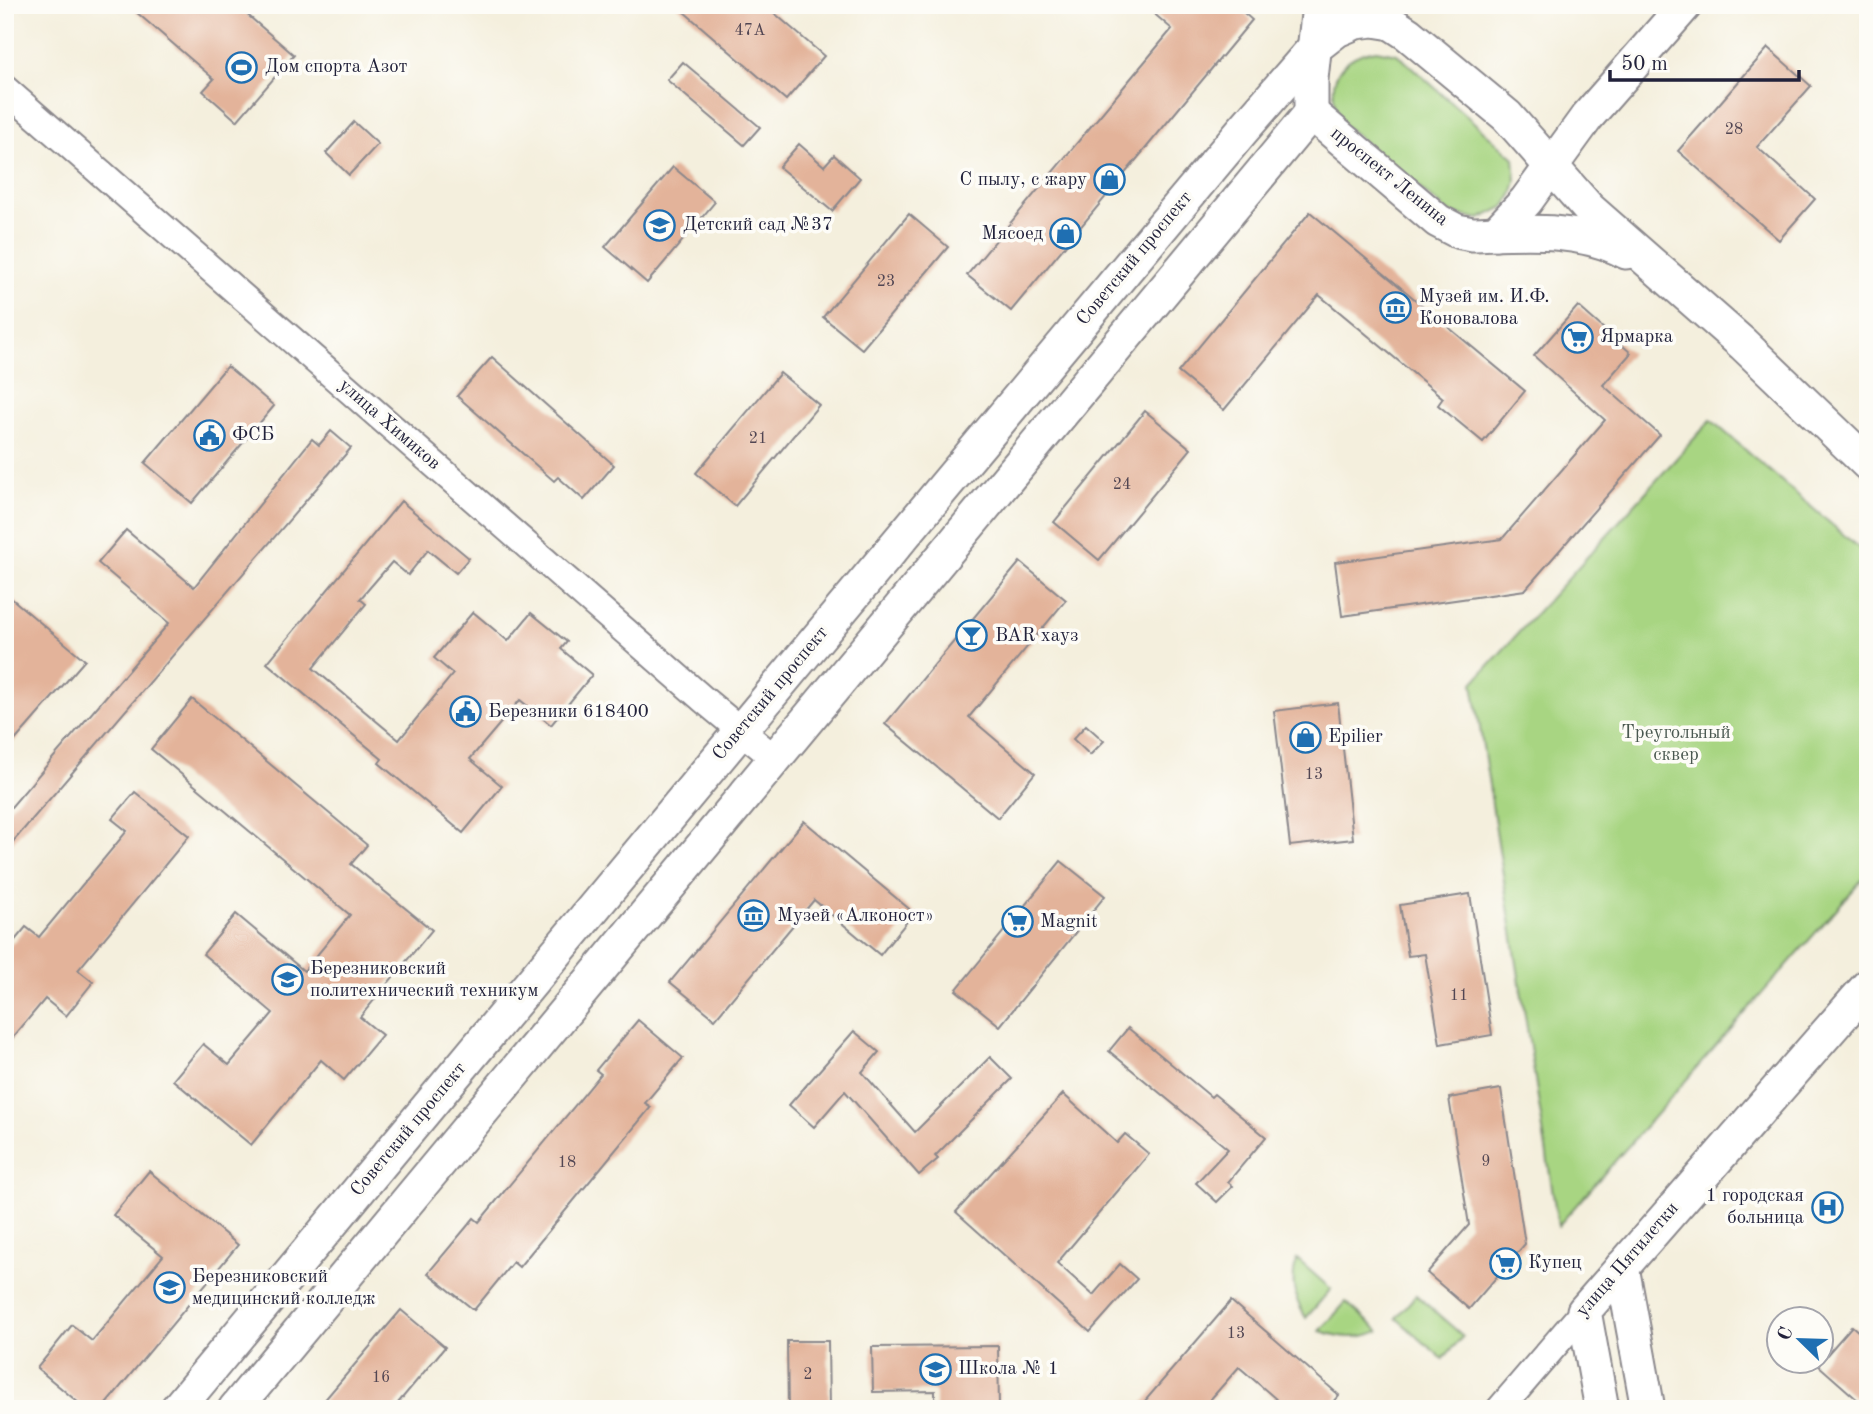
<svg xmlns="http://www.w3.org/2000/svg" width="1873" height="1414" font-family="'Old Standard TT',serif">
  <rect width="100%" height="100%" fill="#fdfcf7"/>
  <filter id="ink" filterUnits="userSpaceOnUse"><feTurbulence type="fractalNoise" baseFrequency=".0143" numOctaves="2"/><feDisplacementMap in="SourceGraphic" scale="14" xChannelSelector="R" yChannelSelector="G"/><feConvolveMatrix kernelMatrix="1 2 1 2 8 2 1 2 1" color-interpolation-filters="sRGB"/></filter>
  <filter id="wash" filterUnits="userSpaceOnUse"><feTurbulence type="fractalNoise" baseFrequency=".00686" numOctaves="4" result="noise"/><feDisplacementMap in="SourceGraphic" scale="28" xChannelSelector="R" yChannelSelector="G"/><feGaussianBlur stdDeviation="1.57" result="paint"/><feColorMatrix in="noise" values="0 0 0 0 0 0 0 0 0 0 0 0 0 0 0 0 0 1.4 0 .05"/><feComposite in="paint" operator="in"/></filter>
  <g filter="url(#wash)">
    <rect width="100%" height="100%" fill="#f4efdd"/>
    <g fill="#a8d582" stroke="#657c5e" stroke-width="2">
      <path d="M 1376,50 L 1397,54 L 1514,158 L 1516,181 L 1512,195 L 1504,207 L 1480,219 L 1449,213 L 1344,125 C 1324,89 1332,58 1376,50 Z"/>
      <polygon points="1711,420 1868,556 1868,873 1558,1226 1473,683"/>
      <path d="M 1297,1259 L 1331,1289 L 1306,1318 C 1294,1299 1290,1282 1297,1259 Z"/>
      <polygon points="1416,1295 1463,1336 1443,1359 1396,1318"/>
      <path d="M 1346,1302 L 1379,1331 C 1358,1340 1342,1338 1320,1331 Z"/>
    </g>
    <g id="blocks">
      <g fill="#e3b39a">
        <polygon points="128,5 236,5 294,55 237,121 203,91 214,79"/>
        <polygon points="676,5 765,5 824,56 786,100"/>
        <polygon points="1144,5 1235,5 1252,20 1011,311 967,275 1172,29"/>
        <polygon points="1768,48 1811,86 1757,147 1815,199 1779,240 1678,151"/>
        <polygon points="683,62 760,127 744,145 667,80"/>
        <polygon points="354,122 378,144 349,175 326,153"/>
        <polygon points="799,144 824,166 834,155 860,178 832,211 779,167"/>
        <polygon points="673,167 715,202 647,283 605,247"/>
        <polygon points="1310,212 1525,391 1483,442 1438,405 1443,398 1319,295 1224,410 1178,372"/>
        <polygon points="909,214 948,247 862,349 823,317"/>
        <polygon points="1578,306 1631,353 1603,385 1660,435 1525,590 1342,616 1335,562 1502,539 1605,420 1534,356"/>
        <polygon points="492,357 614,465 584,500 558,477 554,481 457,396"/>
        <polygon points="227,366 274,406 192,503 145,463"/>
        <polygon points="780,373 819,405 735,506 696,473"/>
        <polygon points="1145,411 1191,449 1099,560 1054,522"/>
        <polygon points="331,431 351,448 5,851 5,814 169,623 98,563 126,530 194,587 312,439 319,445"/>
        <polygon points="401,501 469,558 456,573 428,550 408,575 392,562 360,599 366,604 313,668 399,740 453,674 434,658 473,612 508,641 531,613 567,642 561,649 592,675 551,725 520,700 470,759 502,786 463,833 379,763 382,759 267,663"/>
        <polygon points="1020,562 1066,600 969,717 1035,773 998,818 885,724"/>
        <polygon points="5,593 85,660 5,752"/>
        <polygon points="192,699 367,845 351,864 432,930 360,1017 382,1035 344,1080 321,1060 251,1145 173,1080 203,1044 229,1065 273,1013 203,954 236,914 304,971 350,915 151,749"/>
        <polygon points="1338,703 1353,839 1290,846 1274,711"/>
        <polygon points="1086,725 1104,741 1090,755 1073,739"/>
        <polygon points="135,792 189,836 78,970 93,982 66,1016 45,999 5,1047 5,952 26,927 39,937 127,831 112,819"/>
        <polygon points="804,821 914,913 880,955 814,900 715,1019 670,982"/>
        <polygon points="1061,861 1105,896 1000,1026 956,990"/>
        <polygon points="1470,894 1492,1035 1440,1044 1425,954 1408,956 1400,905"/>
        <polygon points="638,1020 683,1058 645,1103 651,1107 519,1267 513,1262 474,1310 428,1273 474,1218 479,1222 601,1074 596,1070"/>
        <polygon points="1128,1028 1211,1097 1214,1094 1266,1137 1228,1182 1233,1186 1217,1202 1196,1183 1228,1149 1109,1051"/>
        <polygon points="854,1031 879,1052 862,1072 915,1132 990,1057 1012,1079 935,1156 938,1159 919,1175 845,1091 814,1127 789,1105"/>
        <polygon points="1501,1089 1525,1244 1469,1309 1427,1273 1469,1225 1449,1098"/>
        <polygon points="1063,1094 1117,1143 1125,1134 1149,1154 1057,1263 1093,1295 1120,1264 1137,1279 1090,1332 956,1212"/>
        <polygon points="149,1171 238,1245 102,1409 86,1409 37,1368 72,1325 92,1341 163,1256 113,1215"/>
        <polygon points="1231,1301 1339,1395 1327,1409 1267,1409 1276,1399 1239,1367 1202,1409 1138,1409"/>
        <polygon points="401,1310 445,1347 393,1409 317,1409"/>
        <polygon points="1852,1326 1868,1340 1868,1409 1818,1365"/>
        <polygon points="787,1341 828,1341 829,1409 788,1409"/>
        <polygon points="998,1346 999,1409 935,1409 935,1391 873,1392 872,1347"/>
      </g>
    </g>
  </g>
  <g filter="url(#ink)">
    <use href="#blocks" fill-opacity="0" stroke="#8b888c" stroke-width="2"/>
    <g fill="none" stroke-linecap="round" stroke-linejoin="round">
      <defs>
        <g id="minor">
          <polyline points="5,89 704,700 774,758"/>
          <polyline points="1500,1409 1584,1311"/>
        </g>
        <g id="major">
          <polyline points="1373,11 1408,34 1507,116 1589,209 1743,344 1868,464"/>
          <path d="M 1311,113 L 1438,221 L 1457,231 L 1472,234 C 1524,232 1579,227 1626,252"/>
          <polyline points="1311,113 1311,79 1319,5"/>
          <polyline points="1496,233 1526,201 1587,117 1685,5"/>
          <polyline points="1622,1267 1648,1409"/>
          <polyline points="177,1409 837,615 1241,132 1314,48 1337,30 1356,22 1373,20 1392,23"/>
          <polyline points="235,1409 1311,113"/>
          <polyline points="1602,1409 1584,1311 1868,986"/>
        </g>
      </defs>
      <use href="#minor" stroke="#8b888c" stroke-width="30"/>
      <use href="#major" stroke="#8b888c" stroke-width="37"/>
      <use href="#minor" stroke="#fff" stroke-width="26"/>
      <use href="#major" stroke="#fff" stroke-width="33"/>
    </g>
  </g>
  <defs>
    <symbol id="stadium-ring" viewBox="-11 -11 22 22"><circle r="9.5" fill="#fdfcf7" stroke="#1f6fb2" stroke-width="1.5"/><path d="M0-5a6.5 5 0 1 0 0 10a6.5 5 0 1 0 0-10ZM-3.5-1.8h7v3.6h-7Z" fill="#1f6fb2"/></symbol>
    <symbol id="shop-ring" viewBox="-11 -11 22 22"><circle r="9.5" fill="#fdfcf7" stroke="#1f6fb2" stroke-width="1.5"/><path d="M-5-2.5h2.3a2.7 3.5 0 0 1 5.4 0H5L5.5 6h-11ZM-1.5-2.5h3a1.5 2.3 0 0 0-3 0Z" fill="#1f6fb2"/></symbol>
    <symbol id="school-ring" viewBox="-11 -11 22 22"><circle r="9.5" fill="#fdfcf7" stroke="#1f6fb2" stroke-width="1.5"/><path d="M0-5L7-2L0 1L-7-2ZM-4 1L0 2.5L4 1V4Q0 6-4 4Z" fill="#1f6fb2"/></symbol>
    <symbol id="museum-ring" viewBox="-11 -11 22 22"><circle r="9.5" fill="#fdfcf7" stroke="#1f6fb2" stroke-width="1.5"/><path d="M0-6L6-3V-2H-6V-3ZM-5-1h2V3h-2ZM-1-1h2V3h-2ZM3-1h2V3H3ZM-6 4H6V6H-6Z" fill="#1f6fb2"/></symbol>
    <symbol id="supermarket-ring" viewBox="-11 -11 22 22"><circle r="9.5" fill="#fdfcf7" stroke="#1f6fb2" stroke-width="1.5"/><path d="M-6-5.5h2.5l.6 2H6L4.5 2H-2.5L-4.4-4H-6ZM-1.5 3.2a1.3 1.3 0 1 0 .1 0ZM3 3.2a1.3 1.3 0 1 0 .1 0Z" fill="#1f6fb2"/></symbol>
    <symbol id="civic-ring" viewBox="-11 -11 22 22"><circle r="9.5" fill="#fdfcf7" stroke="#1f6fb2" stroke-width="1.5"/><path d="M-.6-6.5H3V-4.5H.6V-3L4-1V1h2V6H-6V1h2V-1L-.6-3ZM-1.2 2.5V6h2.4V2.5Z" fill="#1f6fb2"/></symbol>
    <symbol id="bar-ring" viewBox="-11 -11 22 22"><circle r="9.5" fill="#fdfcf7" stroke="#1f6fb2" stroke-width="1.5"/><path d="M-6-5H6L.8 .8V4.5H3.5V6h-7V4.5H-.8V.8Z" fill="#1f6fb2"/></symbol>
    <symbol id="university-ring" viewBox="-11 -11 22 22"><circle r="9.5" fill="#fdfcf7" stroke="#1f6fb2" stroke-width="1.5"/><path d="M0-5L7-2L0 1L-7-2ZM-4 1L0 2.5L4 1V4Q0 6-4 4Z" fill="#1f6fb2"/></symbol>
    <symbol id="hospital-ring" viewBox="-11 -11 22 22"><circle r="9.5" fill="#fdfcf7" stroke="#1f6fb2" stroke-width="1.5"/><path d="M-5-5h3v3.5h4V-5h3V5h-3V1.5h-4V5h-3Z" fill="#1f6fb2"/></symbol>
  </defs>
  <g fill-rule="evenodd">
    <use href="#stadium-ring" x="224" y="50" width="35" height="35"/>
    <use href="#shop-ring" x="1092" y="162" width="35" height="35"/>
    <use href="#school-ring" x="642" y="208" width="35" height="35"/>
    <use href="#shop-ring" x="1048" y="216" width="35" height="35"/>
    <use href="#museum-ring" x="1378" y="290" width="35" height="35"/>
    <use href="#supermarket-ring" x="1560" y="320" width="35" height="35"/>
    <use href="#civic-ring" x="192" y="418" width="35" height="35"/>
    <use href="#bar-ring" x="954" y="618" width="35" height="35"/>
    <use href="#civic-ring" x="448" y="694" width="35" height="35"/>
    <use href="#shop-ring" x="1288" y="720" width="35" height="35"/>
    <use href="#museum-ring" x="736" y="898" width="35" height="35"/>
    <use href="#supermarket-ring" x="1000" y="904" width="35" height="35"/>
    <use href="#university-ring" x="270" y="962" width="35" height="35"/>
    <use href="#hospital-ring" x="1810" y="1190" width="35" height="35"/>
    <use href="#supermarket-ring" x="1488" y="1246" width="35" height="35"/>
    <use href="#university-ring" x="152" y="1270" width="35" height="35"/>
    <use href="#school-ring" x="918" y="1352" width="35" height="35"/>
  </g>
  <g text-anchor="middle" dominant-baseline="central" stroke-width="7" stroke-linejoin="round" paint-order="stroke">
    <g font-size="16" fill="#524653">
      <text x="750" y="31">47А</text>
      <text x="1734" y="130">28</text>
      <text x="886" y="282">23</text>
      <text x="758" y="439">21</text>
      <text x="1122" y="485">24</text>
      <text x="1314" y="775">13</text>
      <text x="1459" y="996">11</text>
      <text x="1486" y="1162">9</text>
      <text x="567" y="1163">18</text>
      <text x="1236" y="1334">13</text>
      <text x="808" y="1375">2</text>
      <text x="381" y="1378">16</text>
    </g>
    <g font-size="19" fill="#22223b" stroke="#fdfcf7" text-anchor="start">
      <text x="265" y="67">Дом спорта Азот</text>
      <text x="1087" y="180" text-anchor="end">С пылу, с жару</text>
      <text x="683" y="225">Детский сад №37</text>
      <text x="1043" y="234" text-anchor="end">Мясоед</text>
      <text x="1419" y="297">Музей им. И.Ф.<tspan x="1419" dy="22">Коновалова</tspan></text>
      <text x="1600" y="337">Ярмарка</text>
      <text x="232" y="435">ФСБ</text>
      <text x="995" y="636">BAR хауз</text>
      <text x="488" y="712">Березники 618400</text>
      <text x="1328" y="737">Epilier</text>
      <text x="777" y="916">Музей «Алконост»</text>
      <text x="1040" y="922">Magnit</text>
      <text x="310" y="969">Березниковский<tspan x="310" dy="22">политехнический техникум</tspan></text>
      <text x="1804" y="1196" text-anchor="end">1 городская<tspan x="1804" dy="22">больница</tspan></text>
      <text x="1528" y="1263">Купец</text>
      <text x="192" y="1277">Березниковский<tspan x="192" dy="22">медицинский колледж</tspan></text>
      <text x="958" y="1369">Школа № 1</text>
    </g>
    <g font-size="19" fill="#22223b" stroke="#fdfcf7">
      <text transform="translate(1389 177) rotate(39)">проспект Ленина</text>
      <text transform="translate(1135 259) rotate(-50)">Советский проспект</text>
      <text transform="translate(389 425) rotate(41)">улица Химиков</text>
      <text transform="translate(771 694) rotate(-50)">Советский проспект</text>
      <text transform="translate(409 1130) rotate(-50)">Советский проспект</text>
      <text transform="translate(1628 1260) rotate(-49)">улица Пятилетки</text>
    </g>
    <g font-size="19" fill="#4a5850" stroke="#fdfcf7">
      <text x="1676" y="733">Треугольный<tspan x="1676" dy="22">сквер</tspan></text>
    </g>
  </g>
  <rect width="1873" height="1414" fill="none" stroke="#fdfcf7" stroke-width="28"/>
  <g transform="translate(1800 1340) rotate(293)"><circle r="33" fill="#fdfcf7" stroke="#a5a5ac" stroke-width="2"/>
  <path d="M0-5L12 26L0 18L-12 26Z" fill="#1f6fb2"/>
  <text y="-10" font-size="19" font-weight="bold" text-anchor="middle" fill="#22223b">С</text>
  </g>
  <path d="M1610 70v10h189v-10" fill="none" stroke="#22223b" stroke-width="3.5"/>
  <text x="1621" y="70" font-size="21" fill="#22223b" stroke="#fdfcf7" stroke-width="5" paint-order="stroke">50 m</text>
</svg>
